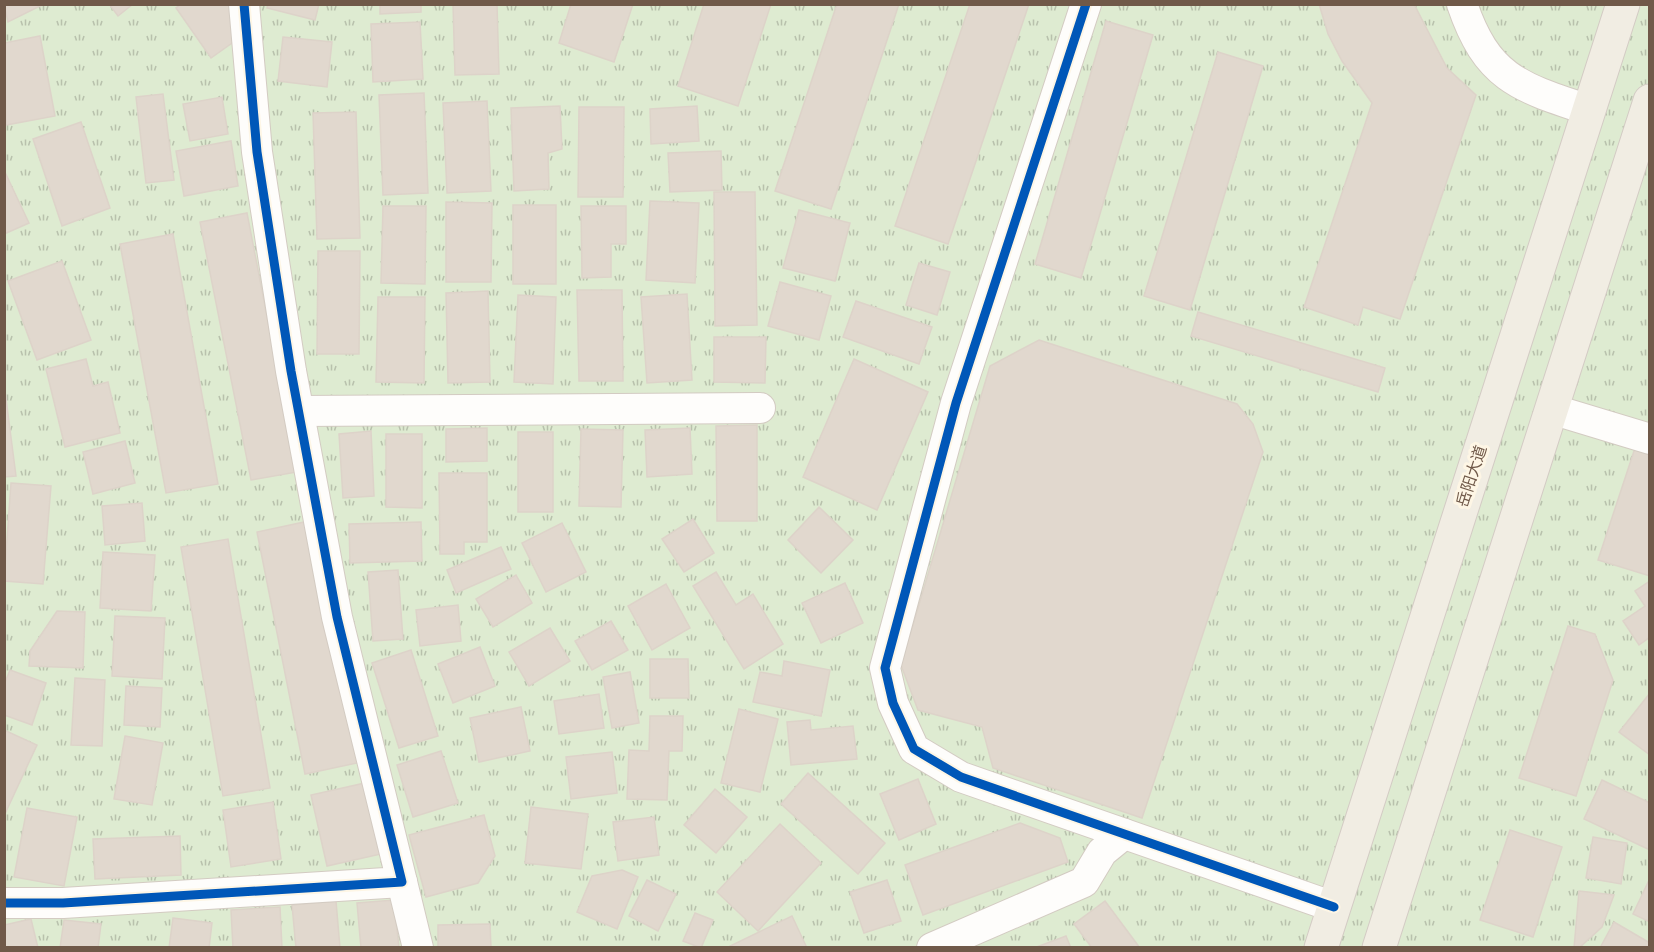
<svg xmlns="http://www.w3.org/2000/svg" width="1654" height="952" viewBox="0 0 1654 952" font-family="'DM Sans','Noto Sans SC',sans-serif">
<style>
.park{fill:url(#park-tufts)}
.building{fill:#e1d8ce;stroke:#ddd3c9;stroke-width:1.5}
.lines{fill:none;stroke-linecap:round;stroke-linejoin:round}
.minor-casing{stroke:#d3cbc2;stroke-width:32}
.major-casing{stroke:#d3cbc4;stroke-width:35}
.minor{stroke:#fefdfb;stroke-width:30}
.major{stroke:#f1ede3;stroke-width:33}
.cycleway-casing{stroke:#fef6e5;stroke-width:13}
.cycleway{stroke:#0057b8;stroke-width:9}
.labels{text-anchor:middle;stroke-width:6;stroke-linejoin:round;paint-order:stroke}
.street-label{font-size:16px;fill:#705949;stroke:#fef6e5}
</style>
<defs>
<pattern id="park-tufts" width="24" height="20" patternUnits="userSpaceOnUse" patternTransform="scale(1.5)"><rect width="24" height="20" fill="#deebd1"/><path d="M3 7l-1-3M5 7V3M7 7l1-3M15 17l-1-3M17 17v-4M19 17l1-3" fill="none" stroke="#b8c1ac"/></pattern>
</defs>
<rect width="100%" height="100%" fill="#f5f0e6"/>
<rect class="park" x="5" y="5" width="1644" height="942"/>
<g class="building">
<polygon points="4,4 44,4 8,22"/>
<polygon points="109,4 133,4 118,16"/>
<polygon points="181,4 232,4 235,41 211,58 176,8"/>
<polygon points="268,4 319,4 315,20 267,8"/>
<polygon points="380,4 421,4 421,12 380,14"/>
<polygon points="453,4 497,4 499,74 455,75"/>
<polygon points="571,4 633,4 614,62 559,43"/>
<polygon points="704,4 771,4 738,106 678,86"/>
<polygon points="837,4 899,4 831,209 775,191"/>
<polygon points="970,4 1029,4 948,244 895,226"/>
<polygon points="1319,4 1414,4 1447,68 1476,95 1400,319 1363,307 1358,325 1304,307 1372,103 1342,61 1328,34"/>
<polygon points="1106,21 1153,35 1081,278 1035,264"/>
<polygon points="420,22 423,79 373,82 371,24"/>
<polygon points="40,36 55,116 6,125 4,43"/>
<polygon points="283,37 332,42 327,87 278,81"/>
<polygon points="1218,52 1263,66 1190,310 1144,296"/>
<polygon points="424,93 428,193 383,195 379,95"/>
<polygon points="163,94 174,180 146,183 136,97"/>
<polygon points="222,97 228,134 190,141 183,104"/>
<polygon points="487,101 491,191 447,193 443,103"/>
<polygon points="560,106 562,149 548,153 549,189 514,191 511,108"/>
<polygon points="697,106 699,141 651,144 650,109"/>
<polygon points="579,107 624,107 623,197 578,197"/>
<polygon points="356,112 360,238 317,239 313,113"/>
<polygon points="81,122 110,208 62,226 33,139"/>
<polygon points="231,141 238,186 184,196 176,151"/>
<polygon points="721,151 722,190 670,192 668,153"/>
<polygon points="4,170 29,223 4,234"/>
<polygon points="714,192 755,192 757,325 715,326"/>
<polygon points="650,201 699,203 695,283 646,280"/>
<polygon points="446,202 492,203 491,282 446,282"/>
<rect x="513" y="205" width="43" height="79"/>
<polygon points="383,206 426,206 425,284 381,283"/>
<polygon points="581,206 626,206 626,244 611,244 611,277 582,278"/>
<polygon points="799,210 850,223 835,281 783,268"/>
<polygon points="247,213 297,472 251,480 200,222"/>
<polygon points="173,234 218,484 166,493 120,244"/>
<polygon points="318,251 360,251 359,354 317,354"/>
<polygon points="62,261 91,340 37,360 8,281"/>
<polygon points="919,263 950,272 937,315 906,305"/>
<polygon points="780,282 831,296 819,340 768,326"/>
<polygon points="577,290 622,290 623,381 579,381"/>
<polygon points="488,291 490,382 448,383 446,293"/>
<polygon points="687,294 692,380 647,383 641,297"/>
<polygon points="518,295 556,297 553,384 514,382"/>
<polygon points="378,297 425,297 424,383 376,382"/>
<polygon points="856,301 932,327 919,364 843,337"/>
<polygon points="1198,312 1385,368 1378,392 1191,336"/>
<polygon points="714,337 766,337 765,383 714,382"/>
<polygon points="1039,340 1237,404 1253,424 1263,452 1142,818 993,768 982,727 918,710 901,665 990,366"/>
<polygon points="86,359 93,386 108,382 120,433 65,447 46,369"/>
<polygon points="854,359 928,392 877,510 803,477"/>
<polygon points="4,383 16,476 4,477"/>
<polygon points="757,425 757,521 717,521 716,426"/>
<polygon points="487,428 487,461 446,462 446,429"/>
<polygon points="690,428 692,474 647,477 645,430"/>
<polygon points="581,429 623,430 621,507 579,506"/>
<polygon points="371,431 374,496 343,498 339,434"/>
<rect x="518" y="432" width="35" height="80"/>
<polygon points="386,434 422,434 422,508 386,507"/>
<polygon points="125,441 135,483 93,494 83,452"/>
<polygon points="1635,448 1650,453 1650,576 1598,560"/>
<polygon points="439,473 487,473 487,542 464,542 464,554 440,554"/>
<polygon points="11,483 51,486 43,584 4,581"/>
<polygon points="142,503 145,541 105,545 102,506"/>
<polygon points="819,507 853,540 821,573 788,540"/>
<polygon points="693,519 714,553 684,572 662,539"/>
<polygon points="309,521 357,763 305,774 257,532"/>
<polygon points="421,522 422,561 350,563 349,524"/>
<polygon points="562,523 586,572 546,592 522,543"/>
<polygon points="228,539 270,788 223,796 181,547"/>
<polygon points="501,547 511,569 456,593 447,570"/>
<polygon points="103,552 155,555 151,611 100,608"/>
<polygon points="398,570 403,639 373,641 368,572"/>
<polygon points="716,572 736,605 753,594 783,644 744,669 693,586"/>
<polygon points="516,575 532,603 493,627 476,599"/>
<polygon points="1650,581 1650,637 1639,645 1623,621 1645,606 1635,591"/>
<polygon points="845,583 863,623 821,643 802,603"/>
<polygon points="666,584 690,628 652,650 628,606"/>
<polygon points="458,605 461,641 420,646 416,610"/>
<polygon points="57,611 85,612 83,668 29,666 30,651"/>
<polygon points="115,616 165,618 162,679 112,676"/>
<polygon points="611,621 628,650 592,670 575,641"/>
<polygon points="1568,626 1595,634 1613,680 1576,796 1519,778"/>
<polygon points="550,628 570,661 529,686 509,652"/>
<polygon points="480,647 495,686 453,703 438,664"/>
<polygon points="411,650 438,736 399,748 372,663"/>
<polygon points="650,659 688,659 689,698 650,698"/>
<polygon points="784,661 830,670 821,716 753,702 760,672 782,676"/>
<polygon points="10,670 46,683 32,725 4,715 4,685"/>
<polygon points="630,672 639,723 612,728 603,677"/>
<polygon points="75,678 105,680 102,746 71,745"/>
<polygon points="126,686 162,688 160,727 124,725"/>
<polygon points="1650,693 1650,755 1619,732"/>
<polygon points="599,694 604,728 559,734 554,701"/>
<polygon points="521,707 530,751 479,762 470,718"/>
<polygon points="739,709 778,719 760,792 721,783"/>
<polygon points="650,716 683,716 682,751 669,751 667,800 627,799 629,750 649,751"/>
<polygon points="810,720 811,730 853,726 857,759 791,765 787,722"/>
<polygon points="4,730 37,745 4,816"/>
<polygon points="125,736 163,743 152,805 114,799"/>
<polygon points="441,751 458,803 413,817 397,765"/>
<polygon points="612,752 617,793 571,799 566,757"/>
<polygon points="808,773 885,843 858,874 781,804"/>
<polygon points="918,779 936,824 899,840 880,794"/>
<polygon points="1602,780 1650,803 1650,850 1584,819"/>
<polygon points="365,783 381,854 327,866 311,795"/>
<polygon points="715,789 747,817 716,853 684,825"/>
<polygon points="273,802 281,859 231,867 223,810"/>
<polygon points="531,807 588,814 581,869 525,863"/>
<polygon points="27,808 77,817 64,886 14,877"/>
<polygon points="484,815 495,856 478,883 426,897 409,835"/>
<polygon points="654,817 659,855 618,861 613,822"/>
<polygon points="1020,823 1060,838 1068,862 923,915 905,865"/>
<polygon points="780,824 821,863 758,931 717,892"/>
<polygon points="1510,830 1562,847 1533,937 1480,920"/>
<polygon points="180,836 181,875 95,879 93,839"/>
<polygon points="1593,837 1627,843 1621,884 1586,878"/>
<polygon points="622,870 638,877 617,929 577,912 592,876"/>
<polygon points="1650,878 1650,922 1633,914"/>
<polygon points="647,880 676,894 658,931 629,916"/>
<polygon points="887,880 901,921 864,933 850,892"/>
<polygon points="1579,891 1614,895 1602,927 1579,948 1574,948"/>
<polygon points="394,900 399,948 361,948 357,903"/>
<polygon points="336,901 340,948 296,948 292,905"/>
<polygon points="1105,901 1140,948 1092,948 1074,924"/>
<polygon points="280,907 282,948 233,948 231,910"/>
<polygon points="695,913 713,920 701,948 683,941"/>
<polygon points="792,916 807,948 731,948 730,946"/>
<polygon points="173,918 212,923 209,948 169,948"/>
<polygon points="31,919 38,948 4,948 4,925"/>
<polygon points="64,920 101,924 98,948 60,948"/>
<polygon points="1614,922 1650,943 1650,948 1600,948"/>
<polygon points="490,924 491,948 438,948 438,925"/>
<polygon points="1066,936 1071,948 1034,948"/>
</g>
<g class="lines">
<g class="minor-casing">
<g id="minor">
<polyline points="1086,4 956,403 885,668 893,703 914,749 961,777 1334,907"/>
<path d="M1462 4C1487 78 1519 87 1589 110"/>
<polyline points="1551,409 1650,439"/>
<polyline points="299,411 760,408"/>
<polyline points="402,882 418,948"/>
<polyline points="4,903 63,903 402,882 337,617 291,371 257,152 244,4"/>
<polyline points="932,948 1084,882 1102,852 1124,834"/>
</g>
</g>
<g class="major-casing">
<g id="major">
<polyline points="1321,948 1623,4"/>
<polyline points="1379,948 1650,101"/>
</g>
</g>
<use href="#minor" class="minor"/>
<use href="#major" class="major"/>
<g class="cycleway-casing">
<g id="cycleway">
<polyline points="1086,4 956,403 885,668 893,703 914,749 961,777 1334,907"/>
<polyline points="4,903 63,903 402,882 337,617 291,371 257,152 244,4"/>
</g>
</g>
<use href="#cycleway" class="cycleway"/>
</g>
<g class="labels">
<g class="street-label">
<text transform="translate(1471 476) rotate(-72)" y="6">岳阳大道</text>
</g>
</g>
<rect width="1654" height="952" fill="none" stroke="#705949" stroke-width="12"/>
</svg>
